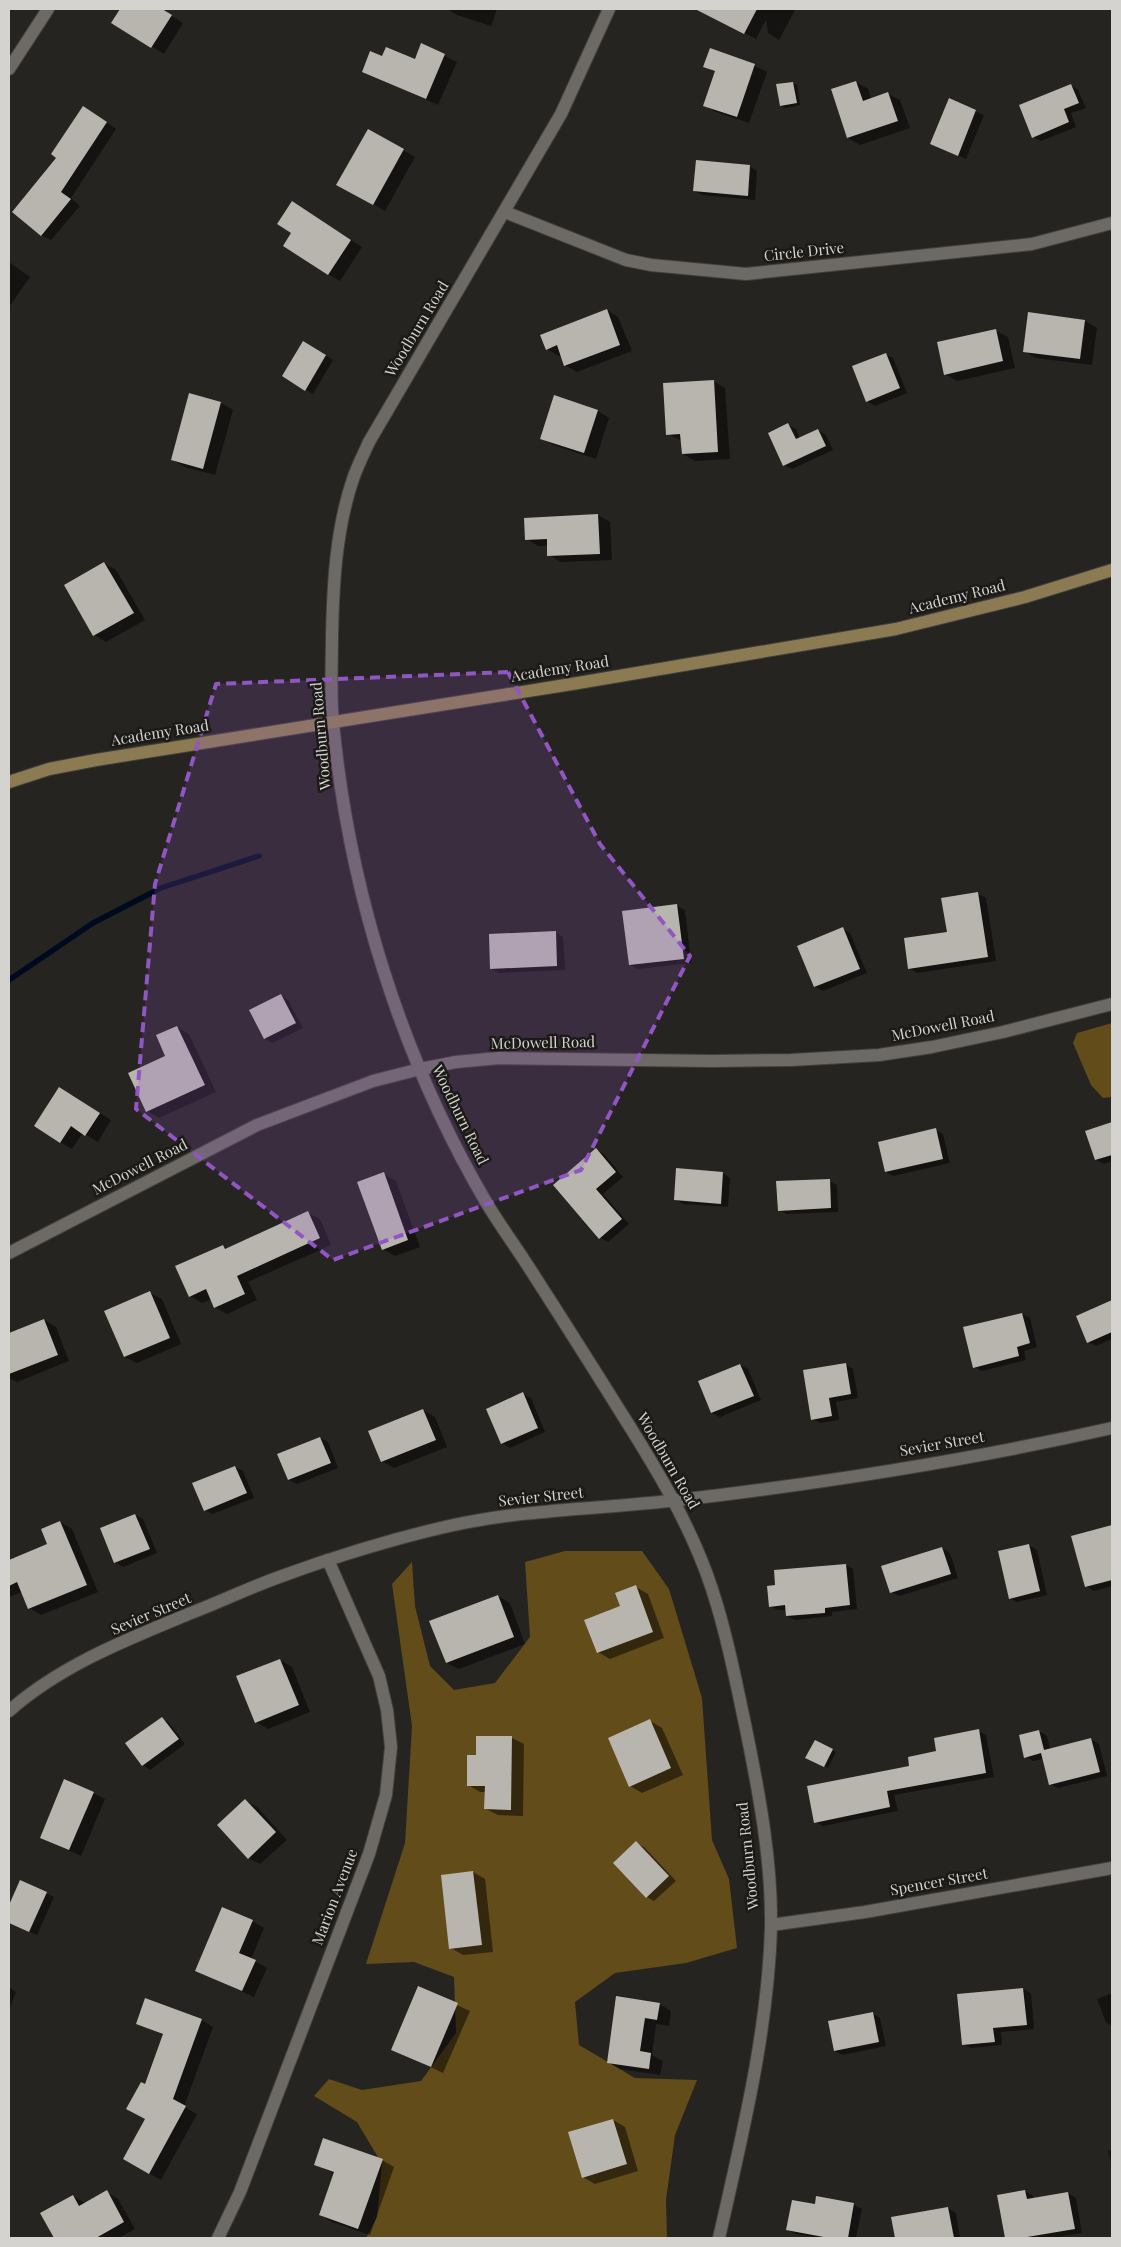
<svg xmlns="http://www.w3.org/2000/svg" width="1121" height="2247" viewBox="0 0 1121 2247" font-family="'Playfair Display',serif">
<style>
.forest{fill:#614c1a}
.shadow{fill:#0007}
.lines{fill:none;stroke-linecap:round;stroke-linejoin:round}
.stream{stroke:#000a1e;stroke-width:5.5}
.building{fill:#b8b5af}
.street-casing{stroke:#42403d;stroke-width:14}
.secondary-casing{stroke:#42403d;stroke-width:14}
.street{stroke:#6d6a65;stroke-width:12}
.secondary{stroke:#8c7b52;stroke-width:12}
.marked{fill:#9156c3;fill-opacity:0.2;stroke:#9156c3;stroke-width:4;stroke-dasharray:10 6;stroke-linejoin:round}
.labels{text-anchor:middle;stroke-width:5;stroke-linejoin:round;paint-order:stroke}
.street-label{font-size:15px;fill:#d4d3d0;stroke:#1c1a16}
</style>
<rect width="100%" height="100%" fill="#262420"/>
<g class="forest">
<polygon points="1112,1023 1112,1097 1103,1098 1091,1085 1073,1043 1077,1033"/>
<polygon points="565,1551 642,1551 669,1589 702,1698 712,1840 729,1879 737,1948 686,1963 615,1973 575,2002 579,2045 635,2078 697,2080 675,2135 666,2200 667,2238 366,2238 377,2217 382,2164 357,2122 314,2096 329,2079 362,2090 421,2081 456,2033 454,1977 414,1962 366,1964 405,1843 412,1726 392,1584 412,1562 415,1606 430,1666 454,1690 495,1683 530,1637 525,1562"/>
</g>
<g class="shadow">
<polygon points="122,9 161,9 183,23 164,54 113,22"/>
<polygon points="447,9 497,9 491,26 457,15"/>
<polygon points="718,9 793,9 795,10 779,40 768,33 766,20 756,39 714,17"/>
<polygon points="422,45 457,62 438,105 363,71 383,57 416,61"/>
<polygon points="711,50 755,66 767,72 749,123 716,112 704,105 716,72 705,66"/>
<polygon points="856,82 868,89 871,99 888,94 900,100 910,128 860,145 848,138 832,90"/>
<polygon points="793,83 797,85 800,105 785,108 781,106"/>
<polygon points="1071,85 1078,90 1086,108 1071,113 1076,127 1041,141 1033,137"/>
<polygon points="950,100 984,115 966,159 931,144"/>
<polygon points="93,113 116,129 71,198 80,206 51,240 41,235"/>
<polygon points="368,130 415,157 385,211 338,184"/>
<polygon points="749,166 757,171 755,200 702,195 694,191"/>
<polygon points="293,202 362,247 340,281 328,274"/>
<polygon points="9,262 30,277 9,307"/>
<polygon points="607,310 618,317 632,351 577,372 565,365 561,355 559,356 547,349"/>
<polygon points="1085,321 1097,328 1092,365 1036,358 1024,351"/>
<polygon points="996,331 1008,337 1015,368 957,381 945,374"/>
<polygon points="304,342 333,360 313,394 283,376"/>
<polygon points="885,354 893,358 907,393 875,406 867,401"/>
<polygon points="713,381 725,388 730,459 695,461 683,454 682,441 668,434"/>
<polygon points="190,395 221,403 233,410 215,475 185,467 173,460"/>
<polygon points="598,411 609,418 596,459 553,445 541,438"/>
<polygon points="788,425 796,429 800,439 818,430 826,435 833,450 792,469 784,465"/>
<polygon points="598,515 610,522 612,560 561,562 549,555 548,546 538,546 526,539"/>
<polygon points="104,563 116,570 145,620 106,642 94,635"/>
<polygon points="978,894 986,898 996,961 917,973 909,968 948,933"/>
<polygon points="677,906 685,910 691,963 638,969 630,965"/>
<polygon points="843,929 850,933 867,973 823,991 815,987"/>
<polygon points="556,932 563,937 565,970 499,973 491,969"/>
<polygon points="281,995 288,1000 303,1028 272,1043 264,1038"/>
<polygon points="177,1027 189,1034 216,1092 159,1118 147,1111"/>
<polygon points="72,1095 111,1120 98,1142 83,1133 72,1149 60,1142"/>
<polygon points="1112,1123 1112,1161 1104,1164 1096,1160 1086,1132"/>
<polygon points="935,1130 943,1134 950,1163 893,1176 886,1172"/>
<polygon points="596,1150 604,1154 623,1177 603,1194 629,1224 608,1242 600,1238 555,1185"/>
<polygon points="723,1173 730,1178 728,1207 683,1204 675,1199"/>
<polygon points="384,1174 396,1181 420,1247 395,1256 383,1249"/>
<polygon points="829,1181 837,1185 838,1212 787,1214 779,1210"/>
<polygon points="308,1213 320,1219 331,1245 248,1282 257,1300 227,1314 215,1307 212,1299 202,1303 190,1296 223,1246 228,1249"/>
<polygon points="150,1293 162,1299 181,1344 137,1363 125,1357"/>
<polygon points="1112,1302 1112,1339 1096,1346 1088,1342 1077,1316"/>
<polygon points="1022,1314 1030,1318 1037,1347 1024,1351 1026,1360 982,1371 974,1367"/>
<polygon points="44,1320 56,1327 69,1361 17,1382 9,1378 9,1334"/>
<polygon points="845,1364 853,1369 858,1398 836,1402 839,1420 820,1423 812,1419"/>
<polygon points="740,1365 748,1369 761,1400 720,1417 712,1413"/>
<polygon points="523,1394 531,1398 545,1432 510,1448 502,1443"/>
<polygon points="423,1410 435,1417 447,1447 394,1468 382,1461"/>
<polygon points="320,1438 328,1442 338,1468 297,1484 289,1480 279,1455"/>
<polygon points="235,1467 243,1471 254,1498 212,1514 205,1510"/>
<polygon points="135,1515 143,1519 157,1553 123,1567 115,1562"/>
<polygon points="60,1522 72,1529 98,1592 41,1615 29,1608 22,1592 9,1597 9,1561 48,1545"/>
<polygon points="1112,1526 1112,1586 1094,1591 1086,1586 1072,1536"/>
<polygon points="1029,1545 1037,1550 1047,1595 1017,1602 1010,1598"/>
<polygon points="942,1548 950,1553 958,1578 899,1596 891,1592"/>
<polygon points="846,1565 853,1569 857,1609 832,1612 832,1616 795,1620 787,1616 787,1610 778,1610 770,1606"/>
<polygon points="636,1587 648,1594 664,1638 610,1659 598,1652 622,1607"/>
<polygon points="498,1596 510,1603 525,1644 459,1669 447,1663"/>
<polygon points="280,1660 292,1667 310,1712 268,1729 256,1722"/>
<polygon points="162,1718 169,1723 185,1744 150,1770 143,1765"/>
<polygon points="650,1721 662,1728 683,1775 642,1793 630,1786"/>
<polygon points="978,1731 986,1735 994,1777 894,1795 898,1811 823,1826 816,1822"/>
<polygon points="1039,1731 1047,1736 1050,1749 1091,1739 1099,1744 1107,1776 1058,1788 1050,1784 1044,1759 1033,1761 1026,1757"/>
<polygon points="477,1737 512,1738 524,1744 523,1816 498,1815 486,1809 486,1792 480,1792 468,1785 477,1757"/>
<polygon points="815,1741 836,1752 828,1768 807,1757"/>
<polygon points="93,1793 105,1799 81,1856 41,1838"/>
<polygon points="245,1800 257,1807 287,1840 260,1864 248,1858"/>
<polygon points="636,1843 644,1847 676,1881 654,1901 647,1897"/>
<polygon points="473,1872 485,1879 493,1952 463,1955 451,1948"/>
<polygon points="20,1882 54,1897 37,1935 9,1923 9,1909"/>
<polygon points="252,1921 264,1928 251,1959 267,1968 254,1997 196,1970"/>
<polygon points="9,1987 16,1992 9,2010"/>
<polygon points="419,1988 470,2011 443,2073 393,2049"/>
<polygon points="1023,1989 1031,1993 1034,2029 1001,2032 1002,2045 971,2048 963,2044"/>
<polygon points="1112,1993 1112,2026 1106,2022 1097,1999"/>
<polygon points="617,1998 659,2004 671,2011 669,2026 656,2024 652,2055 663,2061 660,2075 620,2069 608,2062"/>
<polygon points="872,2013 880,2018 886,2046 842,2055 835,2051"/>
<polygon points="201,2020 213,2027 184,2107 197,2114 161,2180 124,2159 146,2119 145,2086 163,2035 137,2023"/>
<polygon points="613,2120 625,2127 638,2171 595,2184 583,2177"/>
<polygon points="1112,2150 1112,2166 1108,2151"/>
<polygon points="382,2160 394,2167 370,2235 332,2222 321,2215 335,2174 315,2164"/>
<polygon points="1025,2191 1033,2196 1033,2199 1068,2193 1076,2198 1082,2233 1051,2238 1006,2238 999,2196"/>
<polygon points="107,2192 118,2199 135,2229 119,2238 56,2238 42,2213 73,2196 85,2203"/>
<polygon points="817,2197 854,2205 862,2209 856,2238 819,2238 795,2234 787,2229 816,2206"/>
<polygon points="948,2208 956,2213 960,2238 897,2238 893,2218"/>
</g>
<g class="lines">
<polyline class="stream" points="9,980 93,923 161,888 259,856"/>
</g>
<g class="building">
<polygon points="120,9 162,9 172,15 151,48 111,23"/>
<polygon points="695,9 757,9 744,34"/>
<polygon points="421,43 445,54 426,99 362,72 370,51 382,56 386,47 415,59"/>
<polygon points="710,48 755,64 737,117 703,106 715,71 703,67"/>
<polygon points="856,81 863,101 888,92 898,121 847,138 831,89"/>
<polygon points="793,82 797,103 780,106 776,84"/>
<polygon points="1071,84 1079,103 1064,109 1069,122 1032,138 1019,105"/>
<polygon points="949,98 976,110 958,156 930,144"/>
<polygon points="83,106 107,122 61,192 71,199 41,236 12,212 56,158 51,154"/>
<polygon points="368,129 404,149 373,205 336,185"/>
<polygon points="696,160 750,165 748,196 693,191"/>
<polygon points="292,201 351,240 328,275 283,246 291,233 277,224"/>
<polygon points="607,309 620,345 564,366 557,345 546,350 540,335"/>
<polygon points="1028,312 1085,320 1080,359 1023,352"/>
<polygon points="996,329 1003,361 944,375 937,342"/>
<polygon points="303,341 326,355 305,391 282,376"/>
<polygon points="886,353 900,388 866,402 852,366"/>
<polygon points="714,380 718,452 682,454 680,434 666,435 663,383"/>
<polygon points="189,393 221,402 203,469 171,460"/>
<polygon points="554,395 598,410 584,453 540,439"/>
<polygon points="788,423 796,439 818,429 826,446 783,466 768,433"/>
<polygon points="598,514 600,554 547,556 547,539 525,540 524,518"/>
<polygon points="104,562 134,613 93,636 64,585"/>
<polygon points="978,892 988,957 908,969 904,938 947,932 941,898"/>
<polygon points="677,904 684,959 629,965 622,911"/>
<polygon points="843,927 860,969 814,987 797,946"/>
<polygon points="556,931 557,966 490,969 489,934"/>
<polygon points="281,994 296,1023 264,1039 249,1010"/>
<polygon points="177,1026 205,1085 146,1112 128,1073 165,1056 156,1035"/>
<polygon points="59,1087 100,1113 85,1136 71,1126 60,1143 34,1126"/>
<polygon points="1112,1122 1112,1155 1095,1160 1085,1131"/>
<polygon points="936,1128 943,1159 885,1172 878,1142"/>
<polygon points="596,1148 616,1172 596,1189 622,1219 599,1239 553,1185"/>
<polygon points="676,1168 723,1172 721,1204 674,1200"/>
<polygon points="384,1172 408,1240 382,1250 357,1182"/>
<polygon points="830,1179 831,1208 778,1211 776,1181"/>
<polygon points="308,1211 320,1238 237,1276 245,1294 214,1308 206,1289 189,1297 175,1266 223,1245 225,1249"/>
<polygon points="150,1291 170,1338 124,1357 104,1311"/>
<polygon points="1112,1300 1112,1332 1087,1343 1076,1316"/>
<polygon points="1022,1313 1030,1343 1017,1347 1019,1356 973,1368 963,1327"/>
<polygon points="44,1319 58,1355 9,1374 9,1333"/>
<polygon points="846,1363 851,1394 829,1398 832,1416 811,1420 803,1370"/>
<polygon points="740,1364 754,1396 711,1413 698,1381"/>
<polygon points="523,1392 538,1428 501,1444 486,1409"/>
<polygon points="423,1409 436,1440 381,1462 368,1431"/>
<polygon points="320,1437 331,1463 288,1480 277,1454"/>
<polygon points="235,1466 247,1493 204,1511 192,1483"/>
<polygon points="135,1514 150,1549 114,1563 100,1528"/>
<polygon points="60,1521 87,1585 28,1609 17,1582 9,1586 9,1560 47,1544 41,1529"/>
<polygon points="1112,1525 1112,1580 1085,1587 1071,1536"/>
<polygon points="1029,1544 1040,1591 1009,1599 998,1551"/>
<polygon points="942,1547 951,1574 890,1593 881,1566"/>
<polygon points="846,1564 850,1605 825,1608 825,1613 786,1616 785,1605 769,1607 767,1586 775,1585 774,1570"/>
<polygon points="636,1585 653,1632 597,1653 584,1620 620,1606 615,1593"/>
<polygon points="498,1595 514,1637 446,1663 429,1621"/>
<polygon points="280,1659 299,1705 255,1723 236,1676"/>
<polygon points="162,1717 179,1739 142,1766 125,1743"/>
<polygon points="650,1719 671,1768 629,1787 608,1738"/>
<polygon points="979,1729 986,1773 887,1791 890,1807 814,1823 807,1786 909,1766 908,1757 936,1751 934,1738"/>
<polygon points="1039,1730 1044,1750 1091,1738 1100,1772 1049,1785 1041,1753 1024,1758 1019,1735"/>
<polygon points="476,1736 512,1736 511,1810 484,1809 485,1786 467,1786 467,1755 476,1755"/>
<polygon points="815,1740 833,1749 824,1767 805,1758"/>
<polygon points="64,1779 94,1792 69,1850 40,1838"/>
<polygon points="245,1799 276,1832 248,1859 217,1825"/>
<polygon points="636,1841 669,1876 646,1898 613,1863"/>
<polygon points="473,1871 482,1945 449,1949 441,1875"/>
<polygon points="20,1880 47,1892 29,1932 9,1923 9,1905"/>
<polygon points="222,1907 253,1920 239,1953 256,1960 242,1991 195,1971"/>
<polygon points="418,1986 458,2003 431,2067 391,2050"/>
<polygon points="1023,1988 1027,2025 993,2028 995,2042 962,2045 957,1994"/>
<polygon points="616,1996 660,2003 657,2020 645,2018 640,2051 651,2053 649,2069 607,2063"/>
<polygon points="145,1998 202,2019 173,2099 186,2106 149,2174 123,2159 145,2119 126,2109 141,2082 145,2084 163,2034 136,2024"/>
<polygon points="873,2012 879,2042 834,2051 828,2021"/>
<polygon points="613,2119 627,2164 582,2178 568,2132"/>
<polygon points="323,2138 383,2159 358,2229 319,2215 334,2172 314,2165"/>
<polygon points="107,2190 124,2222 96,2238 54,2238 40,2213 73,2195 79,2206"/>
<polygon points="1025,2190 1027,2199 1068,2192 1075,2229 1021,2238 1005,2238 997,2195"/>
<polygon points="816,2196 854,2203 848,2238 829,2238 786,2230 792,2200 815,2204"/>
<polygon points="948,2207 954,2238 895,2238 891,2217"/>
</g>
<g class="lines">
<g class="street-casing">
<g id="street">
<path d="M609 9 561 114 369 442C364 453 358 465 354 476 336 527 333 584 332 637 332 666 330 695 333 723 349 890 401 1057 486 1202 499 1224 514 1244 528 1266 559 1314 590 1363 620 1411 656 1468 691 1525 712 1589 727 1635 736 1682 746 1729 759 1793 772 1861 771 1927 768 2032 742 2136 719 2238"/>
<polyline points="9,69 48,9"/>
<polyline points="505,212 626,260 651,265 746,274 1032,244 1112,223"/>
<polyline points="9,1253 257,1125 373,1081 420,1069 456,1062 499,1058 712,1061 791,1060 879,1055 932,1047 1003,1032 1112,1004"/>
<path d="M9 1711C61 1665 128 1639 191 1613 222 1601 251 1587 282 1576 337 1556 392 1539 449 1526 524 1509 602 1509 679 1500 824 1483 970 1460 1112 1428"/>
<polyline points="771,1925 865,1912 1112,1868"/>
<polyline points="218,2238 240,2192 369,1854 386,1795 391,1747 387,1710 379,1676 328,1560"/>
</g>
</g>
<g class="secondary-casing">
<polyline id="secondary" points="9,782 49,769 96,760 572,684 896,629 1025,597 1112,570"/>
</g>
<use href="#street" class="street"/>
<use href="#secondary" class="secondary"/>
</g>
<path class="marked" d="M508 672 600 844 690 956 581 1170 333 1260 136 1109 155 884 216 684Z"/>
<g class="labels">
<g class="street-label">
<text transform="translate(804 252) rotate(-6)" y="5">Circle Drive</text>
<text transform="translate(417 329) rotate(-59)" y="5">Woodburn Road</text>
<text transform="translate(957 597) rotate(-14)" y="5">Academy Road</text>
<text transform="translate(560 669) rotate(-9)" y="5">Academy Road</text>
<text transform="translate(160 733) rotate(-9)" y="5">Academy Road</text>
<text transform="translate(321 736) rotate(-95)" y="5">Woodburn Road</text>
<text transform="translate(943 1026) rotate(-11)" y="5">McDowell Road</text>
<text transform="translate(543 1043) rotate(-1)" y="5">McDowell Road</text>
<text transform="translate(460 1115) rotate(64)" y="5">Woodburn Road</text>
<text transform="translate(140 1167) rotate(-27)" y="5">McDowell Road</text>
<text transform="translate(942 1444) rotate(-10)" y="5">Sevier Street</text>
<text transform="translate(668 1461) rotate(60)" y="5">Woodburn Road</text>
<text transform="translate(541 1497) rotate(-6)" y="5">Sevier Street</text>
<text transform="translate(151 1614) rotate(-23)" y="5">Sevier Street</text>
<text transform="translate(748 1856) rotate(-96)" y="5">Woodburn Road</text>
<text transform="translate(939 1882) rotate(-10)" y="5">Spencer Street</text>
<text transform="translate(335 1897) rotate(-69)" y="5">Marion Avenue</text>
</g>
</g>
<rect width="1121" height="2247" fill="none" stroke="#d4d3d0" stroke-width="20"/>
</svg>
